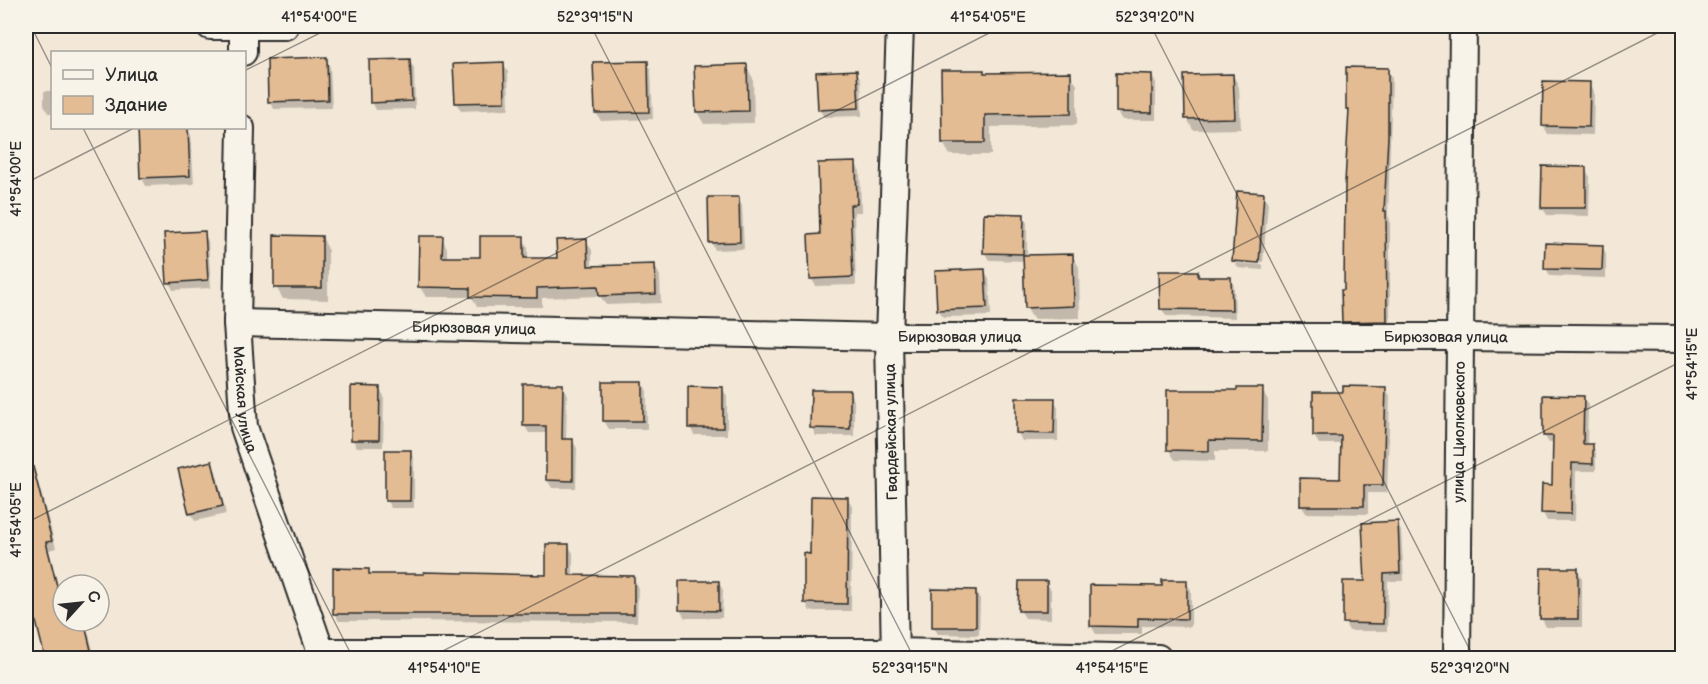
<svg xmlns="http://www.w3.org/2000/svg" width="1708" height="684" viewBox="0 0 1708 684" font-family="'Balsamiq Sans',sans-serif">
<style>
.shadow{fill:#0003}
.building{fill:#e4bc94;stroke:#2b2b2b;stroke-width:1.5}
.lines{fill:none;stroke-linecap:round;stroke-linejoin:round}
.street-casing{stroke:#2b2b2b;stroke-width:30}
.street{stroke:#f7f3e8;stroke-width:26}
.ticks{fill:none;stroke:#2b2b2b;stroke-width:1.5;stroke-opacity:0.45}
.labels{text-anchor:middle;stroke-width:6;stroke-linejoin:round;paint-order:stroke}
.street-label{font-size:15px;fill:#2b2b2b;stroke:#f7f3e8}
.neatline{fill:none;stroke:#2b2b2b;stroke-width:2}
.ticks-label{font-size:15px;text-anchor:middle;fill:#2b2b2b}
</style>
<rect width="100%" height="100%" fill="#f3e8d7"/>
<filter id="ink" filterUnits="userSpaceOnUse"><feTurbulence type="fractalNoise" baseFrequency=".0167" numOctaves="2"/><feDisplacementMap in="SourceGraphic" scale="12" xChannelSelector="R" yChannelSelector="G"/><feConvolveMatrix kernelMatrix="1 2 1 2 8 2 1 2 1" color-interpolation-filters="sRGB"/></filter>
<g filter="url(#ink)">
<g class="shadow">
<polygon points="326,59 330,67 332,108 274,109 270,101"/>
<polygon points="409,60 414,68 415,109 376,110 372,102"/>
<polygon points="647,62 651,70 653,119 601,121 596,113"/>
<polygon points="503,64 508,72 509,109 461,111 456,103"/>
<polygon points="746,66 753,78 754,123 704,124 697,112 696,67"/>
<polygon points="1387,70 1392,78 1388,215 1390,220 1390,328 1348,330 1344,322 1350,114 1347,109"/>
<polygon points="857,72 861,80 862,116 824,117 819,109"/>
<polygon points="983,72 985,75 1070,73 1077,85 1077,125 991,127 991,155 950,155 943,143"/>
<polygon points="1151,75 1156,83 1156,120 1122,120 1117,112"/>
<polygon points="1233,75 1239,87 1241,129 1193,130 1187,118"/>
<polygon points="52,82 52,113 48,113 44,105 44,91 52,91"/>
<polygon points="1679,82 1682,82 1682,133 1678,125"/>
<polygon points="1589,84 1594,91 1593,135 1548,134 1543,126"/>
<polygon points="187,128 191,135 194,184 146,186 142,178 140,129"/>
<polygon points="855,163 860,171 861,212 854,212 856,285 816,286 811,278 821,236"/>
<polygon points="1585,169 1590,177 1589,216 1547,215 1542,207"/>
<polygon points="1263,195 1268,203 1263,262 1237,260 1237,263 1263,265 1263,270 1238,268 1234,260"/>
<polygon points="738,198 742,206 744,249 715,250 711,242"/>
<polygon points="1023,215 1027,223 1027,257 1072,255 1079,267 1080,318 1033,319 1026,307 1025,261 989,260 984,252"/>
<polygon points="204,233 208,241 211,288 173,290 169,282"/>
<polygon points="322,237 328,249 328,300 283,299 276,287"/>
<polygon points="442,238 447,248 447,259 481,258 523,238 528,248 528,259 558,259 586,241 592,250 592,268 655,266 660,276 661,303 606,305 600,296 542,298 542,307 477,307 472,297 426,297 420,287"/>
<polygon points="1602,246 1606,254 1606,278 1550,276 1546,268"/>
<polygon points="1682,262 1682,315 1681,313"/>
<polygon points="985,271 989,279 991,316 943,317 938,309"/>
<polygon points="1198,272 1201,279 1230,278 1234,286 1235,318 1166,316 1161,308"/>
<polygon points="643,383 647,391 647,429 609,429 604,421"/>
<polygon points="562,386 567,394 566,440 572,440 577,448 576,488 552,488 547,480 548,433 529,433 524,425"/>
<polygon points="379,388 384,396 383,447 357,447 352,439"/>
<polygon points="722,388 727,396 727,435 694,435 690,427"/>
<polygon points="1385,388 1390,396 1387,493 1368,493 1368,514 1306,513 1301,505 1342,481 1342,444 1319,444 1314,436 1345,394"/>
<polygon points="1262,390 1268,400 1268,451 1215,451 1215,461 1175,460 1169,450 1238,392"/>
<polygon points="849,392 854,400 854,436 816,436 812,428"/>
<polygon points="1583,398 1588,405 1587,445 1592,445 1596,453 1596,471 1576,471 1575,521 1547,521 1543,513 1554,486 1555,443 1549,443 1544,435"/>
<polygon points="1054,400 1058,408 1058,441 1022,441 1018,433"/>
<polygon points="1677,406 1682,407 1682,450 1676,439"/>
<polygon points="26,438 56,548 49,550 63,605 63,621 83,621 87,627 95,658 47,658 35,613 28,615 26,610"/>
<polygon points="410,451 414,459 414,508 391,508 386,500"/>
<polygon points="211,463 216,471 226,514 195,521 191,514"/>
<polygon points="847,498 852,506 851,611 810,611 806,603"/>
<polygon points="1397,523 1401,531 1404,581 1388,581 1387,631 1349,631 1345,623"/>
<polygon points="568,545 573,553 573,577 633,578 638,586 637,622 339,621 334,613 368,570 371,575 548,576"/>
<polygon points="1577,570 1582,578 1582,627 1546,627 1542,619"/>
<polygon points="718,582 723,590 722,618 685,618 680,610"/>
<polygon points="1046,582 1051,590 1051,619 1025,618 1020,610"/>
<polygon points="1186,582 1191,590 1191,627 1142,626 1142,634 1096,634 1091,626 1163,588"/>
<polygon points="975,591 980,599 979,635 938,634 933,626"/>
</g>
<g class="building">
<polygon points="327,57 328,100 268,102 267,59"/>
<polygon points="410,59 412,101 370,103 369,60"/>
<polygon points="648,61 649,112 595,113 593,62"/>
<polygon points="504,62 505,102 455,103 453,64"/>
<polygon points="747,64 748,111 696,112 694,66"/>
<polygon points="1346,67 1388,68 1388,137 1384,211 1386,211 1387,321 1342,322 1341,290 1344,290 1345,183 1349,109 1346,109"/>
<polygon points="857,70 859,108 818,110 816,72"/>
<polygon points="941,70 984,70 984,73 1071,72 1071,114 985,115 985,143 942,143"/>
<polygon points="1116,73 1152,74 1152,113 1116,112"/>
<polygon points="1233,74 1235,118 1185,119 1184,75"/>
<polygon points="1543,81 1590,82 1589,127 1542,126"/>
<polygon points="138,128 188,128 190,176 140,178"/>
<polygon points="856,162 857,204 850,205 853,277 810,279 808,235 820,234 818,163"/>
<polygon points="1542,166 1586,167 1586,208 1541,208"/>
<polygon points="1237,191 1264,193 1259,263 1232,261"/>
<polygon points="708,197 739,197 740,242 709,243"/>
<polygon points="984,213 1024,214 1023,254 983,253"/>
<polygon points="205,231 208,280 167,283 164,233"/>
<polygon points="274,235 322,236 322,288 274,288"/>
<polygon points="419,236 443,236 442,257 480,257 480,236 524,236 524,258 557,258 556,240 587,239 588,266 655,264 656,294 599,296 598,286 537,288 537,298 470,297 470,288 418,287"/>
<polygon points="1545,243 1603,245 1602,270 1544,269"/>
<polygon points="1073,254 1074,306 1025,308 1023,255"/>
<polygon points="985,269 987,308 937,310 935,271"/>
<polygon points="1159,271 1198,271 1198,277 1231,277 1232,310 1160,309"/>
<rect x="603" y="382" width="40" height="39"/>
<polygon points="523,384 563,384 562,439 573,439 573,481 546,480 546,426 523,426"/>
<polygon points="351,386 380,387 379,440 351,440"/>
<polygon points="688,386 723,387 723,428 688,428"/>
<polygon points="1343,386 1386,387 1383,485 1364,485 1364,506 1300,506 1300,478 1340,479 1341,436 1313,436 1313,392 1343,392"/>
<polygon points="1237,388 1263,388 1262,441 1209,440 1209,451 1167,450 1167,390 1237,390"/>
<polygon points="811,390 850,390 850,429 810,428"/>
<polygon points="1543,395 1584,396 1583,444 1593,444 1593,464 1572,463 1571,514 1541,513 1542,484 1552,485 1553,436 1543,436"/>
<polygon points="1016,398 1055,398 1054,434 1016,433"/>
<polygon points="385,450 411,450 410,501 385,501"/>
<polygon points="31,459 52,541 46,542 63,610 63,621 84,621 91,650 56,658 45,658 32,605 26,606 26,460"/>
<polygon points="212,461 223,506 189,514 178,469"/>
<polygon points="811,496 848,497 847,604 804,603 804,553 810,554"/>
<polygon points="1398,521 1400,573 1384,574 1383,624 1343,623 1343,581 1365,581 1362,523"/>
<polygon points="546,544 569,544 569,575 634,576 634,614 333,614 333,568 369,569 369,574 424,574 424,572 546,575"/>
<polygon points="1541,568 1578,568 1578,619 1540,619"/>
<polygon points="1162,580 1187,580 1187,619 1138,618 1138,627 1090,626 1090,585 1162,586"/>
<polygon points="679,581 719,581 719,611 679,610"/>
<polygon points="1019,581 1047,581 1047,611 1018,611"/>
<polygon points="932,589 976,590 976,627 932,627"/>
</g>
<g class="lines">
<g class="street-casing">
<g id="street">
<polyline points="210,26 285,26"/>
<polyline points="243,52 243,26"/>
<path id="s1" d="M241 128 237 323 244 427 323 658"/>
<path id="s2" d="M237 323 889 337H1459L1682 339"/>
<polyline points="321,652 895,652 1158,658"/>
<polyline points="895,658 889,337 900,26"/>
<path id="s3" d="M1457 658 1463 26"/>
</g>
</g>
<use href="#street" class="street"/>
</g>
</g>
<path class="ticks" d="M31 26 52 68M591 26 914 658M1151 26 1474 658M244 71 334 26M83 128 353 658M26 183 134 128M26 523 1003 26M429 658 1671 26M1098 658 1682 361"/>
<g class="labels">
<g class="street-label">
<text dy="5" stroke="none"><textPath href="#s2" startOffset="237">Бирюзовая улица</textPath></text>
<text dy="5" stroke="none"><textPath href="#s2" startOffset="723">Бирюзовая улица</textPath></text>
<text dy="5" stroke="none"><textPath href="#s2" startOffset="1209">Бирюзовая улица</textPath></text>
<text dy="5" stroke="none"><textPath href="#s1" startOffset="272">Майская улица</textPath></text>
<text transform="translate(891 432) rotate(-91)" y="5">Гвардейская улица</text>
<text dy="5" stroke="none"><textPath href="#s3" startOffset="226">улица Циолковского</textPath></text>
</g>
</g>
<rect width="1708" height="684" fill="none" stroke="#f7f3e8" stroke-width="66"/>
<rect x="51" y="51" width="195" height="78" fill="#f7f3e8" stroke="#a5a39c" stroke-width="1.5"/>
<rect x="63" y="70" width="30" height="9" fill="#f7f3e8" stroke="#a5a39c" stroke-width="1.5"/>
<text x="105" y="81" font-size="18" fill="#2b2b2b">Улица</text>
<rect x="63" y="96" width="30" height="18" fill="#e4bc94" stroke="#a5a39c" stroke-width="1.5"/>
<text x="105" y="111" font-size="18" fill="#2b2b2b">Здание</text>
<g transform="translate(81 603) rotate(63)"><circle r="28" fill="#f7f3e8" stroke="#a5a39c" stroke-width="1.5"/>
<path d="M0-4.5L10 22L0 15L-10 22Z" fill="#2b2b2b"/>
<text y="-9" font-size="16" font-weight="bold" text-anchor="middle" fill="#2b2b2b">С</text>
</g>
<rect x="33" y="33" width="1642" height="618" class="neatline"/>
<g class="ticks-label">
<text x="319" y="22">41°54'00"E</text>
<text x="595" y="22">52°39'15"N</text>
<text x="988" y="22">41°54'05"E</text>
<text x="1155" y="22">52°39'20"N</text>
<text transform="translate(16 179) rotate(-90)" y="5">41°54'00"E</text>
<text transform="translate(1692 364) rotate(-90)" y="5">41°54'15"E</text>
<text transform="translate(16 520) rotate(-90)" y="5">41°54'05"E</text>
<text x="444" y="673">41°54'10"E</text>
<text x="910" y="673">52°39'15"N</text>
<text x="1112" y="673">41°54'15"E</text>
<text x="1470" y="673">52°39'20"N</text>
</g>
</svg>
